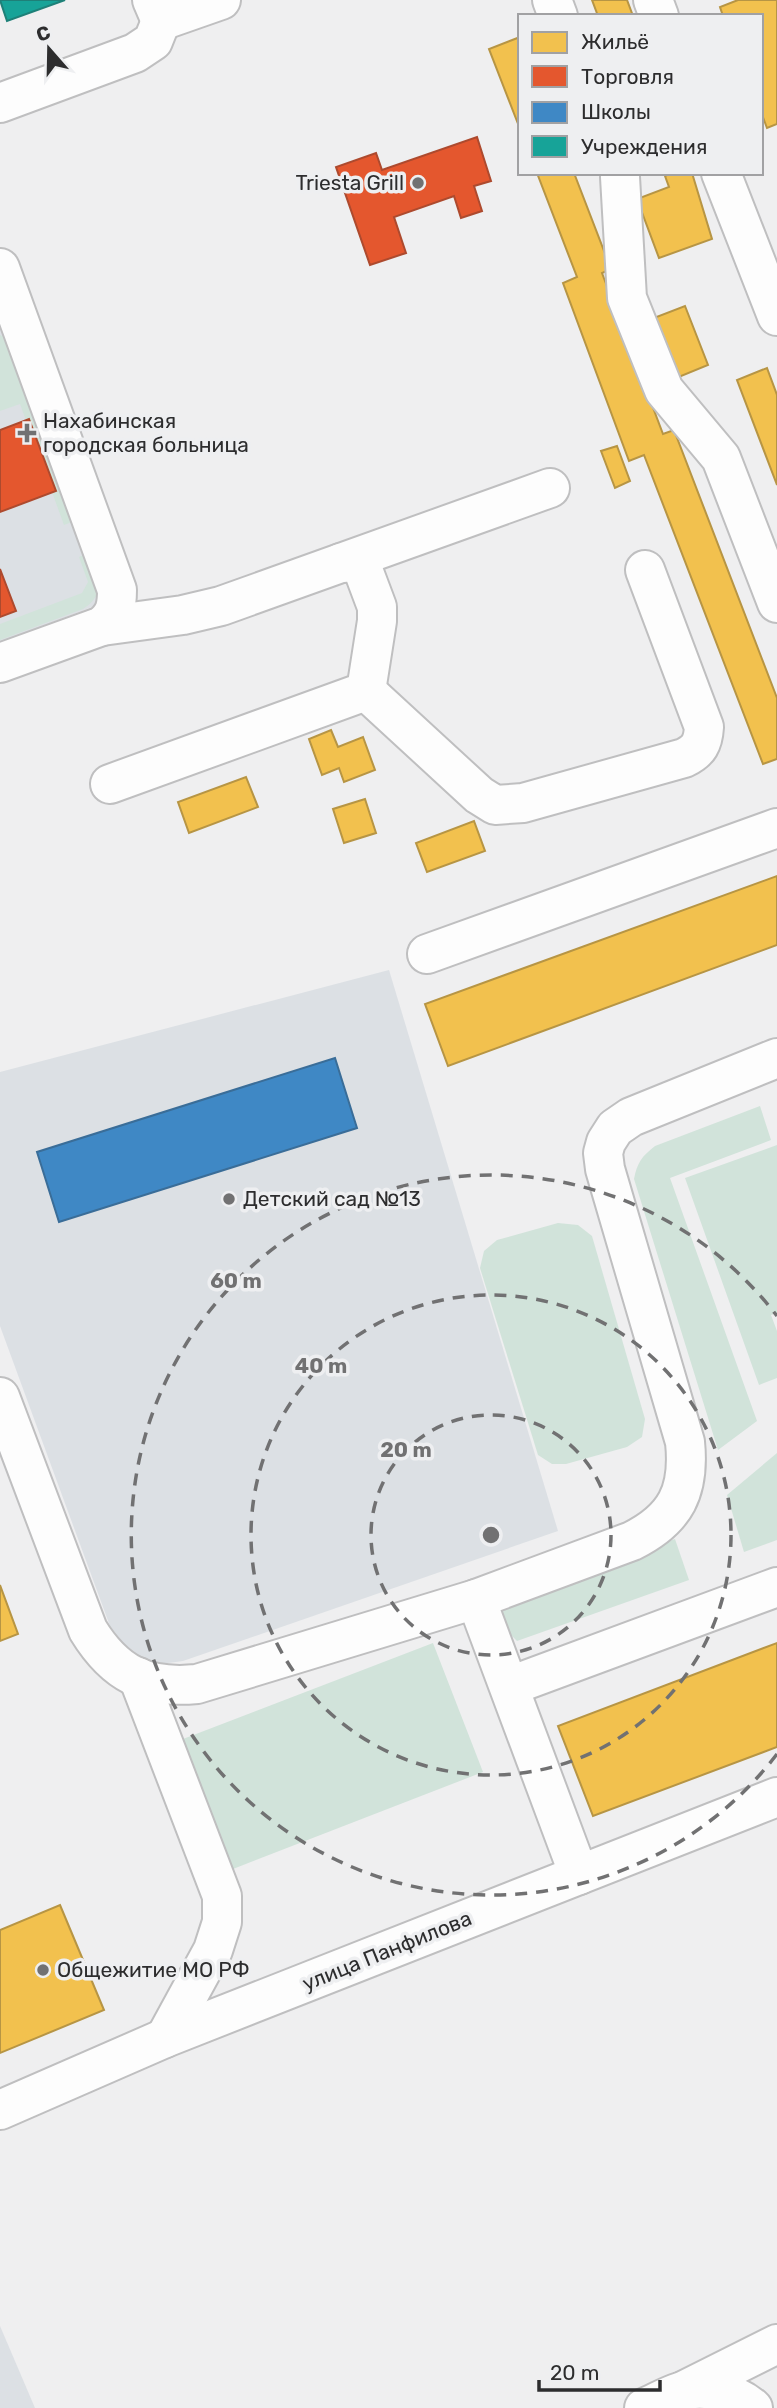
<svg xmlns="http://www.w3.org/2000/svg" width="777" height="2408" viewBox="0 0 777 2408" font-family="Rubik,sans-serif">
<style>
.built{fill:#dce0e4}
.green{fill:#d1e3da}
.homes{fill:#f2c14e;stroke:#b79544;stroke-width:2}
.shops{fill:#e4572e;stroke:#ad4a2e;stroke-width:2}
.schools{fill:#3f88c5;stroke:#3a6d98;stroke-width:2}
.public{fill:#17a398;stroke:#1e8078;stroke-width:2}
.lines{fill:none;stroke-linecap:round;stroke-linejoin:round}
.minor-casing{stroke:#bfbfc0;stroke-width:42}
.minor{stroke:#fdfdfd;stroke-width:38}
.ring{fill:none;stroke:#717172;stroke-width:3.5;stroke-dasharray:12 9}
.poi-dot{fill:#717172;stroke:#eeeff1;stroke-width:2.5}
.labels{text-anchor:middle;stroke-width:7;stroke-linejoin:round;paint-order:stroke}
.poi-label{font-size:21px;fill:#2d2d2e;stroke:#eeeff1;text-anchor:start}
.street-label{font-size:21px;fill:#2d2d2e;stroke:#eeeff1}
.centre{fill:#717172;stroke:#eeeff1;stroke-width:3.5}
.ring-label{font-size:21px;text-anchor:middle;font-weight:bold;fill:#717172;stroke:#eeeff1;stroke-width:7;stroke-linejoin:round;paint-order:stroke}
</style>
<rect width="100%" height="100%" fill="#efeff0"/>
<g class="built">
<polygon points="0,288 100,599 92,607 0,642"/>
<polygon points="389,970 558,1531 183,1661 161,1664 141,1657 125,1646 110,1626 0,1326 0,1072"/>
<polygon points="0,2326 35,2408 0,2408"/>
</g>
<g class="green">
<polygon points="0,335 5,337 80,519 64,525 20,404 0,411"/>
<path d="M92 551C98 576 108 593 83 609L0 640V624L82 593 88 582 79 557Z"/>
<path d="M760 1106 771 1140 670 1178 757 1421 718 1450 634 1179C637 1163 642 1156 655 1146Z"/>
<polygon points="777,1145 777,1313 771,1315 777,1331 777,1378 759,1385 685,1178"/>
<polygon points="558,1223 578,1225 592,1236 645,1419 642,1437 627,1447 566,1464 552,1464 538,1455 480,1268 484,1251 497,1240"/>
<polygon points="777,1453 777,1540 744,1552 727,1495"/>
<polygon points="675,1539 689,1580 517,1641 509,1633 500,1611 506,1601"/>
<polygon points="433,1643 483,1772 233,1869 183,1739"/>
</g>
<g class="homes">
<polygon points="592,0 627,0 633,16 598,16"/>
<polygon points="738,0 777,0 777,124 767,128 761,112 761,16 723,16 720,7"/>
<polygon points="520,37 520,129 489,49"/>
<polygon points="537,173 574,173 611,269 602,273 663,434 674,430 777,698 777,759 763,764 644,455 629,461 563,283 577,277"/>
<polygon points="671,173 692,173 712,239 659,258 637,199 669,187 665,176"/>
<polygon points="685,306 708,365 669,381 646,321"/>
<polygon points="767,368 777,395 777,485 737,380"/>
<polygon points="617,446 630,481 615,488 601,451"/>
<polygon points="331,730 338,747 363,737 375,770 344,782 339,768 322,775 309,739"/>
<polygon points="246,777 258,807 189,833 178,802"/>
<polygon points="365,799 376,833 344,843 333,809"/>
<polygon points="474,821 485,851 427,872 416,843"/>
<polygon points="777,876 777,945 448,1066 425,1004"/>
<polygon points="0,1585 18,1634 0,1641"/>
<polygon points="777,1643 777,1747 593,1816 558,1726"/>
<polygon points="60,1905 104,2010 0,2053 0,1930"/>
</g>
<g class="shops">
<polygon points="477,137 491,181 474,186 482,211 461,218 454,196 394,217 406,253 370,265 336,167 376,153 382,170"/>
<polygon points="29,419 56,491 0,512 0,430"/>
<polygon points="0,569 16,611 0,617"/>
</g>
<polygon class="schools" points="335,1058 357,1128 59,1222 37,1152"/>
<polygon class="public" points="0,0 65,0 7,21"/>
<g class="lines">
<g class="minor-casing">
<g id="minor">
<polyline points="152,0 161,21 221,0"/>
<polyline points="552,0 558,16"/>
<polyline points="653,0 659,16"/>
<polyline points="0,103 135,53 153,41 161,21"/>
<polyline points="721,173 777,316"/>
<polyline points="620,177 627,298 664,390 721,458 777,603"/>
<path d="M0 268 117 590C117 607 115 615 102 626L0 663"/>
<polyline points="102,626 183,615 221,606 550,488"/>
<path d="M366 691 479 795 495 805 523 803 684 758C699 751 703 743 704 727L645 570"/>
<polyline points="110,784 366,691 377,621 377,607 362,567 353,562 341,563"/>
<polyline points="427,954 777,828"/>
<path d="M0 1397 88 1630C115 1674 145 1689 197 1684L476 1599 632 1541C676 1519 690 1491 685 1442L605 1169 603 1153 606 1142 615 1128 631 1117 777 1058"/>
<polyline points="476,1599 579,1875"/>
<polyline points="138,1677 222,1896 222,1922 213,1950 165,2038"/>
<polyline points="510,1686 777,1587"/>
<polyline points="0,2110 165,2038 777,1797"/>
<polyline points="685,2390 777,2344"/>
<path d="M644 2408C656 2403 667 2396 680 2392 703 2384 734 2392 753 2408"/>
</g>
</g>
<use href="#minor" class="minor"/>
</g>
<g class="ring">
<circle cx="491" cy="1535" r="120"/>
<circle cx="491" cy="1535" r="240"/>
<path d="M777 1754A360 360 0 1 1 777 1316"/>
</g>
<g class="poi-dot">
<circle cx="418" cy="183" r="7"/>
<path d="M23.5 422.5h7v7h7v7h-7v7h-7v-7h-7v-7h7z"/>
<circle cx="229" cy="1199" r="7"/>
<circle cx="43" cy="1970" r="7"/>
</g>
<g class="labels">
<g class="poi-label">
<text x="404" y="190" text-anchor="end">Triesta Grill</text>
<text x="43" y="428">Нахабинская<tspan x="43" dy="24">городская больница</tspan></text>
<text x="243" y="1206">Детский сад №13</text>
<text x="57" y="1977">Общежитие МО РФ</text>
</g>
<g class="street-label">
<text transform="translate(387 1951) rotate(-22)" y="7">улица Панфилова</text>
</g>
</g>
<circle cx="491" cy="1535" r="10" class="centre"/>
<g class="ring-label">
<text x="236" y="1288">60 m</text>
<text x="321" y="1373">40 m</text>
<text x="406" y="1457">20 m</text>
</g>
<rect x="518" y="14" width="245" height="161" fill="#eeeff1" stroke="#a1a1a3" stroke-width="2"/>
<rect x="532" y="32" width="35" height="21" fill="#f2c14e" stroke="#a1a1a3" stroke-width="2"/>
<text x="581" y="49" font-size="21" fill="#2d2d2e">Жильё</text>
<rect x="532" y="66" width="35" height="21" fill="#e4572e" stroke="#a1a1a3" stroke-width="2"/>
<text x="581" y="84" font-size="21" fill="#2d2d2e">Торговля</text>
<rect x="532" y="102" width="35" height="21" fill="#3f88c5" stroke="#a1a1a3" stroke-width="2"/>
<text x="581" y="119" font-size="21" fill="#2d2d2e">Школы</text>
<rect x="532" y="136" width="35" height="21" fill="#17a398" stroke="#a1a1a3" stroke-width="2"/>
<text x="581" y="154" font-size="21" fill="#2d2d2e">Учреждения</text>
<g transform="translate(49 49) rotate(340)" stroke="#eeeff1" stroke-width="5" paint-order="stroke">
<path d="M0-5L12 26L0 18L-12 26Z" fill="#2d2d2e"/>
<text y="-10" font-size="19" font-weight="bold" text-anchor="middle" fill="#2d2d2e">С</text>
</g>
<path d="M539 2380v10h121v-10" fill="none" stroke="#2d2d2e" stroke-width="3.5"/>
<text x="550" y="2380" font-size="21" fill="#2d2d2e" stroke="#eeeff1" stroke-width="5" paint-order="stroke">20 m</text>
</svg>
